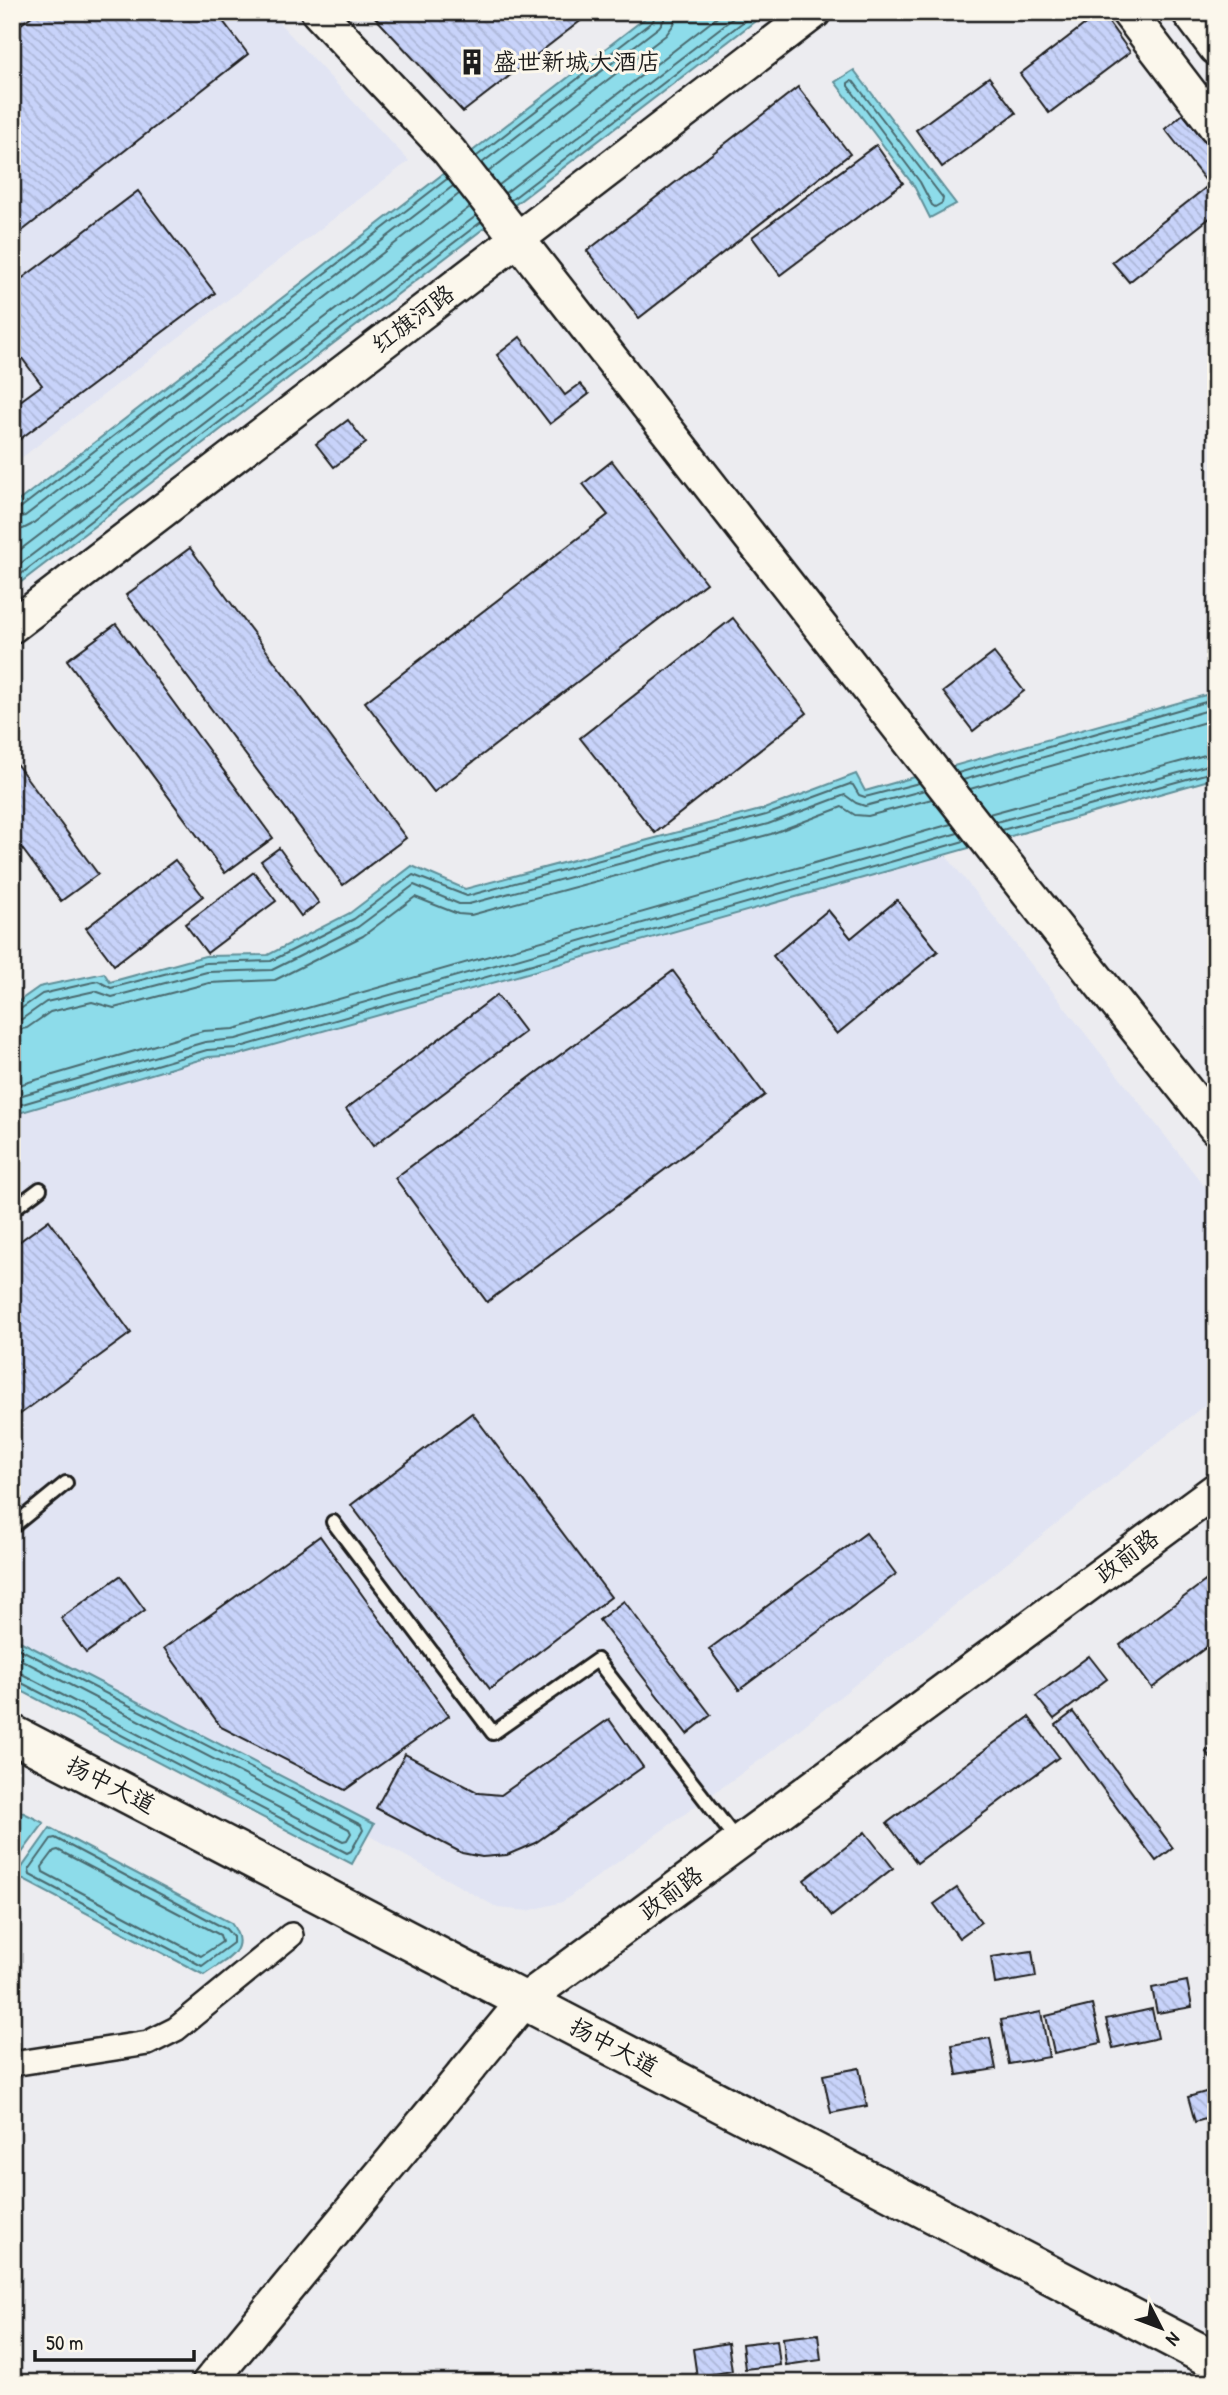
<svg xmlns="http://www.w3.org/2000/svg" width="1228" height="2395" viewBox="0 0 1228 2395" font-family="'Patrick Hand','LXGW WenKai TC',sans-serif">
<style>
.built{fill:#e1e4f3}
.water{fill:#8ddcea;stroke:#608f98;stroke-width:2}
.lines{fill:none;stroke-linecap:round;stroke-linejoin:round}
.shore{stroke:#49696e;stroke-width:2}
.building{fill:url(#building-back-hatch);stroke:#1c1c1c;stroke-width:2}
.lane-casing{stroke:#1c1c1c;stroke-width:18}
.street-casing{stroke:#1c1c1c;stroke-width:28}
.secondary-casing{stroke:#1c1c1c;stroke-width:38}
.primary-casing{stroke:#1c1c1c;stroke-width:42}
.lane{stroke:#fbf7ec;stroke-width:12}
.street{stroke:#fbf7ec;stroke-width:23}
.secondary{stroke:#fbf7ec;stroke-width:33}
.primary{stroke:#fbf7ec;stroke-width:37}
.labels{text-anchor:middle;stroke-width:6;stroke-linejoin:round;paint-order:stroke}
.poi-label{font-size:24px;fill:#1c1c1c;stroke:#fbf7ec;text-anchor:start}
.street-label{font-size:24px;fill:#1c1c1c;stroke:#fbf7ec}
</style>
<defs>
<pattern id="building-back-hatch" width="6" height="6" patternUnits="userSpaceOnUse" patternTransform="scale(1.75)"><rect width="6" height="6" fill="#c8d3fa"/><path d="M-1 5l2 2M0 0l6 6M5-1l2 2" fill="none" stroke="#abb5d6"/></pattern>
</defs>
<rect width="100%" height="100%" fill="#ececf0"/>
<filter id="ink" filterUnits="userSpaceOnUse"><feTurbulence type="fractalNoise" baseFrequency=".0143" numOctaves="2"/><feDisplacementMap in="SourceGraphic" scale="14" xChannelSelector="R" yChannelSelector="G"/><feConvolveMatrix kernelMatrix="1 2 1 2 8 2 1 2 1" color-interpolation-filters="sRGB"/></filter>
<g filter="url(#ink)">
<g class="built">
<polygon points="12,12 269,12 409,161 12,465"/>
<polygon points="945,854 1216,1201 1216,1396 767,1755 562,1902 528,1911 498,1908 368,1835 374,1824 12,1637 12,1115 209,1057 238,1055"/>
</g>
<g class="water">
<polygon points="653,12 767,12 12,589 12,506"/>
<polygon points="854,70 956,204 930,218 914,186 835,82"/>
<polygon points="1216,692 1216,778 238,1055 209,1057 12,1115 12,1006 39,987 104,973 110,982 205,956 268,955 350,913 412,866 465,889 764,809 856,774 865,791"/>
<polygon points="12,1637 374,1824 352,1864 12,1686"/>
<polygon points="12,1807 44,1823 12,1866"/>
<path d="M50 1828 231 1923C252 1951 226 1959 204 1975L16 1876Z"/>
</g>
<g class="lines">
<g class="shore">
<polygon points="851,81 854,82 943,198 942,203 935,207 932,205 920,182 848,86 848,83"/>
<polyline points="477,156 653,21 656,12"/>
<polyline points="482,163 659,27 664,20 665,12"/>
<polyline points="488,172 666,35 674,24 676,12"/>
<polyline points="499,185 724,12"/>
<polyline points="505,193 741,12"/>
<polyline points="511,200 756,12"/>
<polyline points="12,511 19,509 447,179"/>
<polyline points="12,520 25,516 453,186"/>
<polyline points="12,530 23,529 31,525 459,194"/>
<polyline points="12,556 470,207"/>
<polyline points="12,570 476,216"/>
<polyline points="12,581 481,222"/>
<polyline points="958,773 1216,699"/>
<polyline points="963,780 1216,708"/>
<polyline points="970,789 1216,719"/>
<polyline points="989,814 1216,752"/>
<polyline points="996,822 1216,763"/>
<polyline points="1002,830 1216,771"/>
<polyline points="12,1012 19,1010 42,994 98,981 111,988 206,963 271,961 354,919 413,875 467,896 766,815 850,784 853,785 859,795 865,797 919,783"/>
<polyline points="12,1020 22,1019 46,1002 95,991 112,997 207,972 272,970 358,927 414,885 459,904 469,904 768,824 845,795 856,803 865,806 925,790"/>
<polyline points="12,1031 27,1028 50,1012 92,1002 114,1008 209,983 275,980 363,936 415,897 458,914 471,915 771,834 842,807 855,815 868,816 932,799"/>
<polyline points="12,1087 203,1031 234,1029 951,824"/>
<polyline points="12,1098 205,1042 236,1039 958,833"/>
<polyline points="12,1107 207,1050 237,1048 964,841"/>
<polyline points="12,1645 361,1825 363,1830 351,1851 347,1853 18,1681 12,1681"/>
<polyline points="12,1655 349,1829 351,1833 347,1840 343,1841 22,1674 12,1672"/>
<polygon points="55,1838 226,1929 233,1937 233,1943 202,1966 30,1875 29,1870 51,1839"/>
<polygon points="58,1850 220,1935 222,1942 201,1956 43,1872 42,1867 54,1851"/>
</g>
</g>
<g class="building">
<polygon points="37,12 216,12 248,54 12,239 12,31"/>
<polygon points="370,12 592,12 463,112"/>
<polygon points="1101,12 1130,52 1049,113 1020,74"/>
<polygon points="989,77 1016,113 942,167 916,130"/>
<polygon points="798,87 850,154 639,318 587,251"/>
<polygon points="1183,114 1216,155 1216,213 1129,282 1112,262 1209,185 1165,129"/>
<polygon points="876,145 903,183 780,275 752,237"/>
<polygon points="138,191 215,293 12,445 12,407 42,385 12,345 12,286"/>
<polygon points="520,337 565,395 580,384 589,394 550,424 497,355"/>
<polygon points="348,420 366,443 334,467 316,444"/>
<polygon points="612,461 706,583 434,792 365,702 608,515 583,484"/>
<polygon points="190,548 406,838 343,885 126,595"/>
<polygon points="733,618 807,713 655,833 580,738"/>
<polygon points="116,624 273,838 225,873 67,660"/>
<polygon points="994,653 1024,691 973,731 943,692"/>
<polygon points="12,758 98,874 61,901 12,835"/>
<polygon points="279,848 319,903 301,916 261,861"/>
<polygon points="175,860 203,896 114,965 86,928"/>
<polygon points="254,872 276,901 207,953 185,924"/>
<polygon points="897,900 938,951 837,1034 773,956 828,910 851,938"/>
<polygon points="673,971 765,1095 487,1302 395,1178"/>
<polygon points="497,995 525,1032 373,1146 346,1109"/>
<polygon points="49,1220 131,1333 12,1420 12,1247"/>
<polygon points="472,1413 611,1597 490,1689 351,1505"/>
<polygon points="866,1533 896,1574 739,1690 709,1649"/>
<polygon points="320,1536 449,1716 345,1790 221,1727 164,1648"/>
<polygon points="1216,1573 1216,1640 1152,1688 1120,1645"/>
<polygon points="120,1576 145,1610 86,1653 61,1618"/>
<polygon points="624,1601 711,1715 687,1734 599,1620"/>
<polygon points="1089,1656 1107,1679 1054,1719 1036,1696"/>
<polygon points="1073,1712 1173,1848 1156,1861 1056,1725"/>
<polygon points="1029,1717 1059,1757 917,1863 887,1823"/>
<polygon points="609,1719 643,1767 535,1843 507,1855 482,1857 462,1853 376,1808 405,1754 479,1793 501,1795"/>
<polygon points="1216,1745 1216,1766 1206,1752"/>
<polygon points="865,1832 893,1868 832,1916 804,1880"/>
<polygon points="957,1888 981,1922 959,1938 934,1904"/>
<polygon points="1032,1951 1036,1977 995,1984 991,1957"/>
<polygon points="1187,1981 1192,2007 1157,2013 1152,1988"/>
<polygon points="1092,2005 1101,2043 1054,2053 1046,2016"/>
<polygon points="1152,2009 1158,2038 1113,2048 1106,2019"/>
<polygon points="1041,2012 1049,2057 1009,2064 1001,2020"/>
<polygon points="990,2038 996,2069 957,2075 952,2045"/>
<polygon points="859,2068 867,2106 831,2113 823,2075"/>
<polygon points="1216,2089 1216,2116 1195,2122 1188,2097"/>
<polygon points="818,2334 821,2360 786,2365 783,2338"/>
<polygon points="777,2340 780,2365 745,2369 742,2344"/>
<polygon points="728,2343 732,2371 697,2377 693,2349"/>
</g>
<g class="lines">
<g class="lane-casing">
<g id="lane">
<polyline points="12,1210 40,1189"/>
<polyline points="333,1522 493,1733 597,1660 738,1842"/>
<polyline points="12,1527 66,1483"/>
</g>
</g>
<g class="street-casing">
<polyline id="street" points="12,2064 148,2043 176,2029 291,1935"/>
</g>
<g class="secondary-casing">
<g id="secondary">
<polyline points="318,12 449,151 1029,894 1216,1128"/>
<polyline points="1128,12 1216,127"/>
<polyline points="1189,12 1216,48"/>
<polyline points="12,626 814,12"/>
<polyline points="209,2383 525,2000 1216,1490"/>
</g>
</g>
<g class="primary-casing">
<polyline id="primary" points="12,1734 1216,2361"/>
</g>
<use href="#lane" class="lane"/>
<use href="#street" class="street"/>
<use href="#secondary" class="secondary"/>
<use href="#primary" class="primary"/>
</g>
</g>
<defs>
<g id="building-bare" transform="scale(2.1)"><path d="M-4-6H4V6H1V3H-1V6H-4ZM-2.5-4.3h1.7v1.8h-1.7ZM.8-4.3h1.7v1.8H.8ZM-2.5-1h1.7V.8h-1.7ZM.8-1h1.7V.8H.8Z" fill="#1c1c1c" stroke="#fbf7ec" stroke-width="2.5" paint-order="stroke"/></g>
</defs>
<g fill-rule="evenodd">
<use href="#building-bare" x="472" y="62"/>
</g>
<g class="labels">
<g class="poi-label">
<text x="493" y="70">盛世新城大酒店</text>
</g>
<g class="street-label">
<text transform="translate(413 319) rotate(-37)" y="8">红旗河路</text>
<text transform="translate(1127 1556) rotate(-37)" y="8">政前路</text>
<text transform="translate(111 1785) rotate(27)" y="8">扬中大道</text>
<text transform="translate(671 1893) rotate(-37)" y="8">政前路</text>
<text transform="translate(614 2047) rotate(28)" y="8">扬中大道</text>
</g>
</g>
<rect width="1228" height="2395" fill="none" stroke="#fbf7ec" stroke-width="42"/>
<rect x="21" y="21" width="1186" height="2353" fill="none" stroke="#1c1c1c" stroke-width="2.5" filter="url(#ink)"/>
<g transform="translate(1161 2328) rotate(132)" stroke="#fbf7ec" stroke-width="5" paint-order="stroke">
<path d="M0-5L12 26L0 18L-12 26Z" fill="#1c1c1c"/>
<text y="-10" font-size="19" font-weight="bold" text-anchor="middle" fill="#1c1c1c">N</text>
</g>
<path d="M35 2350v10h159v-10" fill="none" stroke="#1c1c1c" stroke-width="3.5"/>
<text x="46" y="2350" font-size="21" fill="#1c1c1c" stroke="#fbf7ec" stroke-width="5" paint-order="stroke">50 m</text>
</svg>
